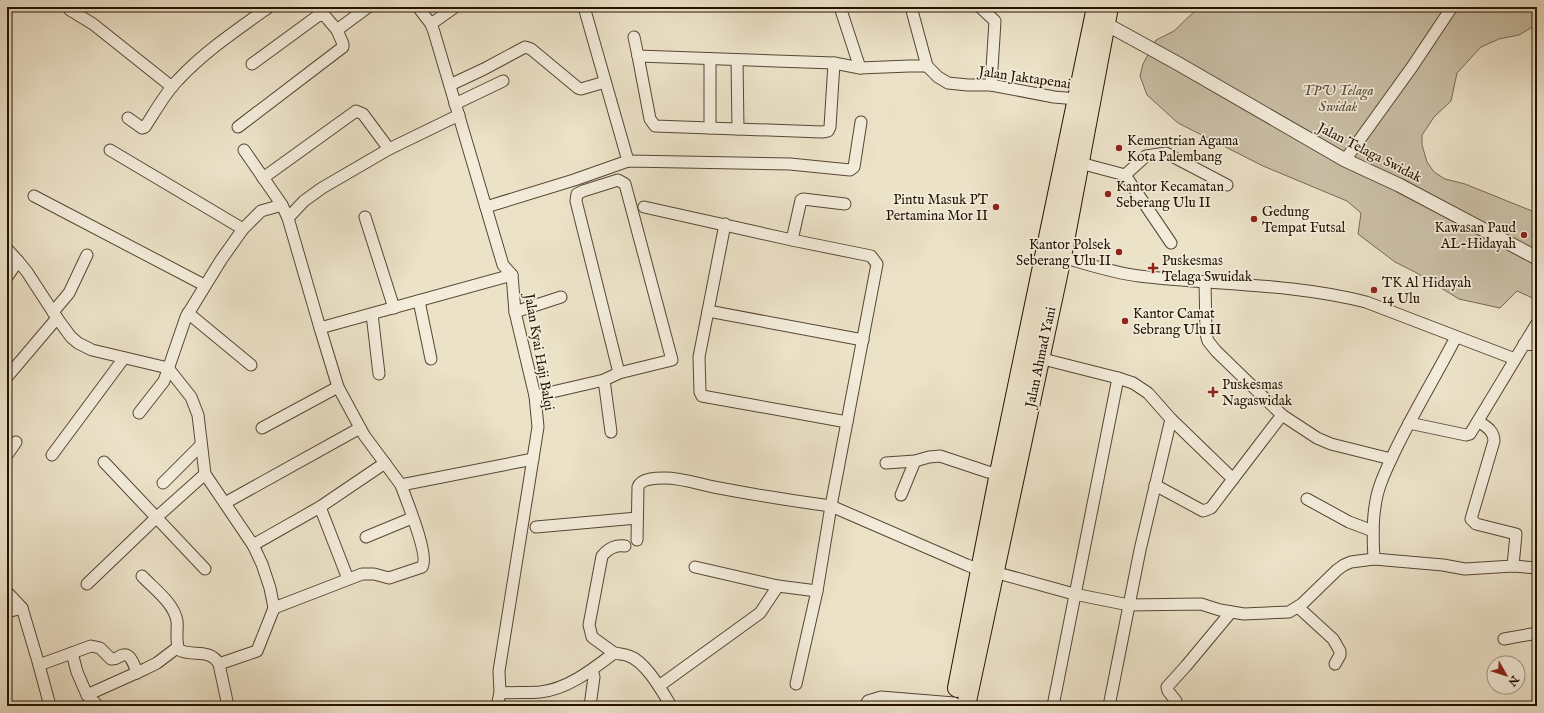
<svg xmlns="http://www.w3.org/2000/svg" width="1544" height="713" viewBox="0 0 1544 713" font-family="'IM FELL English',serif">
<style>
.green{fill:#cabfa6;stroke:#786853}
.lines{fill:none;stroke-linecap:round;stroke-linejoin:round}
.minor-casing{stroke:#574632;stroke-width:13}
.tertiary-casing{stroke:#574632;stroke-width:15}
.trunk-casing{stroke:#251200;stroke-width:20}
.minor{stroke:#f3ecdb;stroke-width:11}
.tertiary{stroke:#f3ecdb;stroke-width:13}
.trunk{stroke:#ece2c8;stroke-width:18}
.poi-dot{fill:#8f2418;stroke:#f3ecdb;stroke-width:1.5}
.labels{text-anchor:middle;stroke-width:3.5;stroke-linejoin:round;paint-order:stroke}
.street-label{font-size:14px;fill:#251200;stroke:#f3ecdb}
.park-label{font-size:14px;font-style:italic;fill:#5f4f3a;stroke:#f3ecdb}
.poi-label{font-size:14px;fill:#251200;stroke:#f3ecdb;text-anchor:start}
</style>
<rect width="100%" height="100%" fill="#ece2c8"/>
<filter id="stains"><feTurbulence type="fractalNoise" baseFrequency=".005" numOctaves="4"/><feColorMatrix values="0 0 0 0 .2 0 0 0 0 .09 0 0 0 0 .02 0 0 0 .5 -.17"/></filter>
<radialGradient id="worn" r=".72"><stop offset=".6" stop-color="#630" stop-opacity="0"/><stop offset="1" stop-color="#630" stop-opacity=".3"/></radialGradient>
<polygon class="green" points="1199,7 1537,7 1537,21 1534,26 1519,35 1499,39 1481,47 1457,73 1451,101 1434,117 1422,135 1422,145 1427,162 1434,172 1445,179 1465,184 1537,213 1537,300 1517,291 1500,308 1459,299 1415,272 1395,262 1358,234 1361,213 1347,201 1263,166 1178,123 1147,95 1140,76 1143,64 1156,40 1174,31"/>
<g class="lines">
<g class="minor-casing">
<g id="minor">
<polyline points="418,7 431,24 434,32 503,265 512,275 515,312 535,396 538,427 499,671 500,693 497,706"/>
<polyline points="584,7 628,161"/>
<polyline points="840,7 860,68"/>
<polyline points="911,7 927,66 938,77 948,83 968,85 991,85 1054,97 1077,99"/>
<polyline points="980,7 995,21 991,85"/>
<polyline points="70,10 93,24 172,87"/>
<polyline points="431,24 455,7"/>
<polyline points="634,37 638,56 834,63 860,68 909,66 927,66"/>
<polyline points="638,56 650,119 655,126 822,132 828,131 830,127 834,63"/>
<polyline points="737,60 738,129"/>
<polyline points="252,64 319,15 325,16 337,30"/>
<polyline points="450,85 484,69 525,47 531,49 578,88 581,89 605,82"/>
<polyline points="455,104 503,81"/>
<path d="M128 118 142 128 145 127C155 112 165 93 178 80 204 52 238 29 269 7"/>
<polyline points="238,127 343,47 343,44 337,30 368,7"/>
<polyline points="710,128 710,59"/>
<polyline points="389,149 459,115"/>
<polyline points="110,150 243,229"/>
<polyline points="244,150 282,205 288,218 320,328 512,275"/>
<polyline points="1345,160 1412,67 1452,7"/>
<polyline points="1080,163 1125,175 1146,156 1166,153 1227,185"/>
<polyline points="1125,175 1171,243"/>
<polyline points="263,178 356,111 363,114 389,149 322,188 304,201 288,218"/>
<polyline points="34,196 204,285"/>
<polyline points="486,207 574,180 628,161 790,164 850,170 854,167 861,122"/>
<polyline points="365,217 394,308"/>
<polyline points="725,224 708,311 863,340"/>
<polyline points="792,240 801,200 803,199 845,204"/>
<polyline points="7,249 18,261"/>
<path d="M1062 257C1087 264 1113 273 1139 276 1215 285 1292 283 1366 302L1515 359"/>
<polyline points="7,277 18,261 27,272 57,318 71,337 78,343 92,350 168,368 191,397 198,415 205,474 253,545 262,564 270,588 274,608 257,651 219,664"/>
<polyline points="1205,281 1206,334 1208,341 1216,351 1282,415 1317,438 1331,444 1391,459"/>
<polyline points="419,301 431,359"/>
<polyline points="708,311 699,357 700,392 702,396 847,422"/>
<polyline points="53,312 69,293 87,255"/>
<polyline points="515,312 561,297"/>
<polyline points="188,313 251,365"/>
<polyline points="372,314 379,374"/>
<polyline points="320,328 338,387 364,435 401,485 533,459"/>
<polyline points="1524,344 1537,345"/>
<polyline points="1039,358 1118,378 1133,383 1148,393 1171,419 1140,550 1109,706"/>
<polyline points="7,377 57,318"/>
<polyline points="604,380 611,432"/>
<polyline points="535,396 604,380 619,373 672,360 625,184 618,180 583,191 577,194 576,201 619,373"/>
<polyline points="139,413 164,381 186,317 221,260 243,229 261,211 282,205"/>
<polyline points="1171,419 1233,479 1282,415"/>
<path d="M1478 421C1485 426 1494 430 1494 441L1471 519 1476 524 1516 534 1513 566"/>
<polyline points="1409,423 1466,435 1470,434 1537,323"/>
<polyline points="262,428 338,387"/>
<polyline points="7,455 16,442"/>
<polyline points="52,455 124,358"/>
<polyline points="104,462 205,569"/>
<polyline points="886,463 915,461 929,457 940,456 988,472 999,473"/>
<polyline points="163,483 201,445"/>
<polyline points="1155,485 1203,511 1211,508 1233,479"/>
<polyline points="901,495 915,461"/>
<polyline points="1307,499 1349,522 1373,531"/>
<polyline points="225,503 360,428"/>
<polyline points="320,507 348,579"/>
<polyline points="536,527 637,518"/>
<polyline points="366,537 412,518"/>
<path d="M637 540 638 487C641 478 657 478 665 478 683 478 701 485 719 488 756 495 793 501 831 506L877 264 871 256 792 240 644 207"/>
<polyline points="253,545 320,507 385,463"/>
<path d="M1374 559C1373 542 1372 524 1375 507 1377 488 1386 470 1394 453 1413 413 1436 376 1456 337"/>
<polyline points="695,567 778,586"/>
<polyline points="994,572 1074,594 1129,605 1201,604 1220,610 1244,614 1289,612 1302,604 1337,570 1344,565 1351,562 1374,559 1443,565 1465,569 1513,566 1537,568"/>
<path d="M142 576C154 589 174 603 177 621 178 630 175 641 179 650 193 657 210 648 219 664L228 706"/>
<polyline points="87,584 157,517 205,474"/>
<polyline points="7,592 22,608"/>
<polyline points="1298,607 1333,639 1340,651 1340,655 1335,664"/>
<path d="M274 608 362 574H374L389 578 422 567C430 557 406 499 401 485"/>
<polyline points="7,612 22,608 39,665 50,706"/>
<polyline points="1504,639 1537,633"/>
<polyline points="72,653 77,672 87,695 98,706"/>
<path d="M614 653 592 637 589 625 602 556C609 548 615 545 625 546"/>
<path d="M39 665 91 646 100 648 111 659C117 660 118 656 123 655 131 653 135 667 137 673"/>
<polyline points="796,684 817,591 831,506 967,565 980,570"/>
<polyline points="659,686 760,613 778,586 817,591"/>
<path d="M500 693C513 692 527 693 540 692 568 689 593 669 614 653 619 654 624 654 629 656 646 662 662 691 671 706"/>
<polyline points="87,695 145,669 157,663 178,647"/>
<polyline points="590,706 594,677 592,670"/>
<polyline points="865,706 868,701 881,697 954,703"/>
<polyline points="1053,706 1118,378"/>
<polyline points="1173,706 1176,701 1168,691 1167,687 1186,666 1231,612"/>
</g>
</g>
<g class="tertiary-casing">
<polyline id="tertiary" points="1106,24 1177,63 1345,160 1399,185 1537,258"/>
</g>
<g class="trunk-casing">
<g id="trunk">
<polyline points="957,688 999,473 1096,7"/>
<polyline points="966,706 1062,257 1109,7"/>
</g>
</g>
<use href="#minor" class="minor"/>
<use href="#tertiary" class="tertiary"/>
<use href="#trunk" class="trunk"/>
</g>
<g class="poi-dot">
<circle cx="1119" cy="148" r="4"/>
<circle cx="1108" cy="194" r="4"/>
<circle cx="996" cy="207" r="4"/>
<circle cx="1254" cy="219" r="4"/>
<circle cx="1524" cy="235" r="4"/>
<circle cx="1119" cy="252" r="4"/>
<path d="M1151 262h4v4h4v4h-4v4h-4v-4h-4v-4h4z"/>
<circle cx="1374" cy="290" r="4"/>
<circle cx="1125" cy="321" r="4"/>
<path d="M1211 386h4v4h4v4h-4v4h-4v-4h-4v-4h4z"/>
</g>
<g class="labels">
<g class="street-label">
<text transform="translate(1025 77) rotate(8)" y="5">Jalan Jaktapenai</text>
<text transform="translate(1370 152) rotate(27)" y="5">Jalan Telaga Swidak</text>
<text transform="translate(540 352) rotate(80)" y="5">Jalan Kyai Haji Balqi</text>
<text transform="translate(1040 357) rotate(-78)" y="5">Jalan Ahmad Yani</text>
</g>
<g class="park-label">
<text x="1338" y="95">TPU Telaga<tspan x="1338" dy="16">Swidak</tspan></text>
</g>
<g class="poi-label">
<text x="1127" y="145">Kementrian Agama<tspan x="1127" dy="16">Kota Palembang</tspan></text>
<text x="1116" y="191">Kantor Kecamatan<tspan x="1116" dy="16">Seberang Ulu II</tspan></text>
<text x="988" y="204" text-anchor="end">Pintu Masuk PT<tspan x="988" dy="16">Pertamina Mor II</tspan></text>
<text x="1262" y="216">Gedung<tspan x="1262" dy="16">Tempat Futsal</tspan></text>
<text x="1516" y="232" text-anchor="end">Kawasan Paud<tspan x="1516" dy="16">AL-Hidayah</tspan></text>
<text x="1111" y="249" text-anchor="end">Kantor Polsek<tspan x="1111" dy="16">Seberang Ulu II</tspan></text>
<text x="1162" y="265">Puskesmas<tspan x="1162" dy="16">Telaga Swuidak</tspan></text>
<text x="1382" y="287">TK Al Hidayah<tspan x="1382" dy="16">14 Ulu</tspan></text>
<text x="1133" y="318">Kantor Camat<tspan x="1133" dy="16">Sebrang Ulu II</tspan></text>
<text x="1222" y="389">Puskesmas<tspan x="1222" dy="16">Nagaswidak</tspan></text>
</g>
</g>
<rect width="1544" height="713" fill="none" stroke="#ece2c8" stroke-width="24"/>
<rect x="8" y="8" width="1528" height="697" fill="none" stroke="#251200" stroke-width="2"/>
<rect x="12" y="12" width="1520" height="689" fill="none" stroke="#251200"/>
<g transform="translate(1506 675) rotate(129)"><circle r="19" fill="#f3ecdb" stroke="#a19583"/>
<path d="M0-3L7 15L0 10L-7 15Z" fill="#8f2418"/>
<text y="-6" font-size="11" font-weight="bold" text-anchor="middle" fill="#251200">N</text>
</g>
<rect width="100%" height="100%" filter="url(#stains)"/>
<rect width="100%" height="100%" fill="url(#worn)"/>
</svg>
